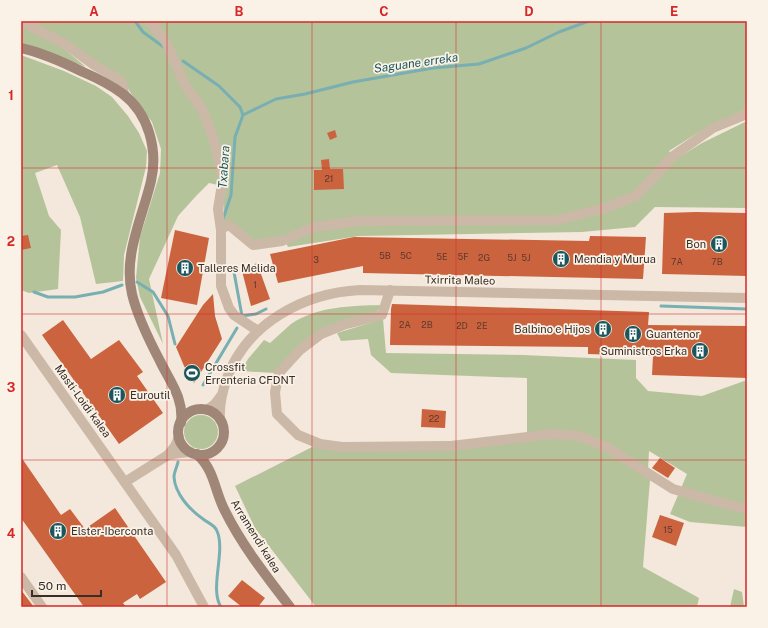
<svg xmlns="http://www.w3.org/2000/svg" width="768" height="628" viewBox="0 0 768 628" font-family="'Public Sans',sans-serif">
<style>
.green{fill:#b5c39a}
.lines{fill:none;stroke-linecap:round;stroke-linejoin:round}
.stream{stroke:#78afb2;stroke-width:3}
.building{fill:#cc633f}
.street{stroke:#ccb8a6;stroke-width:10}
.secondary{stroke:#a08677;stroke-width:10}
.grid{fill:none;stroke:#d62828;stroke-width:1;stroke-opacity:0.55}
.labels{text-anchor:middle;stroke-width:3.5;stroke-linejoin:round;paint-order:stroke}
.number-label{font-size:9px;fill:#5d3a2d}
.poi-label{font-size:11px;fill:#382d27;stroke:#faf2e7;text-anchor:start}
.street-label{font-size:11px;fill:#382d27;stroke:#faf2e7}
.water-label{font-size:12px;font-style:italic;fill:#1a565b;stroke:#faf2e7}
.neatline{fill:none;stroke:#d62828;stroke-width:1.5}
.grid-label{font-size:13px;text-anchor:middle;font-weight:bold;fill:#d62828}
</style>
<rect width="100%" height="100%" fill="#f3e8db"/>
<g class="green">
<polygon points="25,21 147,21 149,25 158,21 747,21 747,109 707,127 669,151 676,159 702,143 747,121 747,208 655,207 635,227 582,232 359,236 288,247 283,237 255,241 224,222 223,186 209,183 197,195 178,216 149,279 163,344 140,297 136,278 140,237 160,173 161,149 152,122 130,92 122,77"/>
<polygon points="21,26 63,48 86,67 47,51 21,43"/>
<polygon points="21,55 64,71 96,86 112,97 128,116 139,133 147,151 146,167 124,255 123,281 96,284 80,217 57,165 35,173 49,216 61,230 58,289 29,293 21,290"/>
<path d="M382 305 376 313 339 323 275 373 241 371 248 359 264 340 270 343C277 337 284 330 291 324 318 306 351 306 382 305Z"/>
<polygon points="383,319 386,353 523,355 636,360 636,378 648,391 702,396 747,380 747,527 690,522 670,514 687,474 649,451 648,470 581,433 527,434 527,378 391,373 371,355 368,339 341,341 337,333"/>
<circle cx="201" cy="432" r="17"/>
<polygon points="554,438 579,439 607,451 650,480 643,567 699,598 697,607 316,607 255,528 235,486 316,445"/>
<polygon points="734,589 742,592 744,607 730,607"/>
</g>
<g class="lines">
<g class="stream">
<polyline points="135,21 143,32 165,48"/>
<polyline points="183,61 219,86 240,107 243,115"/>
<polyline points="243,115 276,99 305,94 353,82 433,68 479,64 526,48 559,32 589,21"/>
<polyline points="223,219 231,195 235,137 243,115"/>
<polyline points="234,272 242,316 256,314 266,309"/>
<polyline points="137,282 153,292 168,316 175,344"/>
<polyline points="34,292 48,297 75,297 103,292 122,285"/>
<polyline points="661,306 747,309"/>
<polyline points="203,385 237,328"/>
<path d="M178 462C177 467 174 472 174 477 175 494 190 510 203 519 208 523 215 525 217 531 226 551 209 589 221 607"/>
</g>
</g>
<g class="building">
<polygon points="335,130 337,137 330,140 327,133"/>
<polygon points="329,159 330,169 343,169 344,189 314,190 314,170 322,170 321,160"/>
<polygon points="696,212 747,213 747,276 662,274 664,213"/>
<polygon points="175,230 209,238 197,305 161,298"/>
<polygon points="28,235 31,248 21,250 21,236"/>
<polygon points="590,236 646,237 643,279 363,273 363,266 278,283 270,254 354,237 589,241"/>
<polygon points="257,263 270,299 251,306 242,271"/>
<polygon points="213,294 215,316 222,339 194,383 184,366 176,347 203,305"/>
<polygon points="392,304 649,312 648,325 747,326 747,378 652,375 653,356 588,354 588,347 390,345 391,309"/>
<polygon points="63,320 91,359 119,340 143,372 137,376 163,413 119,444 42,335"/>
<polygon points="422,409 446,411 445,428 421,427"/>
<polygon points="21,457 61,515 70,509 85,529 115,508 166,582 140,599 137,594 123,603 126,607 84,607 21,518"/>
<polygon points="660,458 675,468 668,478 652,468"/>
<polygon points="660,515 684,523 676,546 652,537"/>
<polygon points="242,580 265,598 258,607 242,607 228,596"/>
<polygon points="21,590 34,607 21,607"/>
</g>
<g class="lines">
<g class="street">
<polyline points="21,21 65,44 94,65 120,80 123,86 124,95"/>
<polyline points="150,21 166,42 185,85 202,109 213,137 223,178 218,209 221,230 221,286 229,308 234,315 258,331"/>
<polyline points="221,230 224,227 229,225 253,245 282,241 314,227 359,221 557,220 602,209 636,196 673,156 713,128 747,114"/>
<polyline points="390,290 382,315 343,325 321,334 300,350 279,373 275,392 277,414 298,435 320,444 342,447 451,446 553,434 579,436 608,448 673,489 722,503 747,509"/>
<polyline points="21,335 176,555 204,607"/>
<polyline points="207,410 215,404 221,396"/>
<path d="M220 420C219 405 222 392 227 378 247 323 304 293 360 290L747 298"/>
<polyline points="168,455 175,446 179,437"/>
<polyline points="125,482 168,455 179,453 191,452"/>
<polyline points="21,577 42,607"/>
</g>
<g class="secondary">
<path d="M21 48C43 53 63 62 83 72 97 78 111 85 123 94 149 114 158 150 151 181 142 219 123 255 132 294 137 315 150 342 160 361 170 382 184 398 181 423"/>
<circle cx="201" cy="432" r="23"/>
<path d="M197 454C215 471 214 489 224 509 241 544 266 576 290 607"/>
</g>
</g>
<path class="grid" d="M167 21V607M312 21V607M456 21V607M601 21V607M21 168H747M21 314H747M21 460H747"/>
<defs>
<g id="building-disc" transform="scale(0.9)"><circle r="9.5" fill="#1a565b" stroke="#faf2e7"/><path d="M-4-6H4V6H1V3H-1V6H-4ZM-2.5-4.3h1.7v1.8h-1.7ZM.8-4.3h1.7v1.8H.8ZM-2.5-1h1.7V.8h-1.7ZM.8-1h1.7V.8H.8Z" fill="#fff"/></g>
<g id="stadium-disc" transform="scale(0.9)"><circle r="9.5" fill="#1a565b" stroke="#faf2e7"/><path d="M0-5a6.5 5 0 1 0 0 10a6.5 5 0 1 0 0-10ZM-3.5-1.8h7v3.6h-7Z" fill="#fff"/></g>
</defs>
<g fill-rule="evenodd">
<use href="#building-disc" x="719" y="244"/>
<use href="#building-disc" x="561" y="259"/>
<use href="#building-disc" x="185" y="268"/>
<use href="#building-disc" x="603" y="329"/>
<use href="#building-disc" x="633" y="334"/>
<use href="#building-disc" x="700" y="351"/>
<use href="#stadium-disc" x="192" y="373"/>
<use href="#building-disc" x="117" y="395"/>
<use href="#building-disc" x="58" y="531"/>
</g>
<g class="labels">
<g class="number-label">
<text x="329" y="182">21</text>
<text x="385" y="259">5B</text>
<text x="406" y="259">5C</text>
<text x="442" y="260">5E</text>
<text x="463" y="260">5F</text>
<text x="484" y="261">2G</text>
<text x="512" y="261">5J</text>
<text x="526" y="261">5J</text>
<text x="316" y="263">3</text>
<text x="677" y="265">7A</text>
<text x="717" y="265">7B</text>
<text x="255" y="288">1</text>
<text x="405" y="328">2A</text>
<text x="427" y="328">2B</text>
<text x="462" y="329">2D</text>
<text x="482" y="329">2E</text>
<text x="434" y="422">22</text>
<text x="668" y="533">15</text>
</g>
<g class="poi-label">
<text x="706" y="248" text-anchor="end">Bon</text>
<text x="574" y="263">Mendia y Murua</text>
<text x="198" y="272">Talleres Melida</text>
<text x="590" y="333" text-anchor="end">Balbino e Hijos</text>
<text x="646" y="338">Guantenor</text>
<text x="687" y="355" text-anchor="end">Suministros Erka</text>
<text x="205" y="371">Crossfit<tspan x="205" dy="13">Errenteria CFDNT</tspan></text>
<text x="130" y="399">Euroutil</text>
<text x="71" y="535">Elster-Iberconta</text>
</g>
<g class="street-label">
<text transform="translate(460 280) rotate(1)" y="4">Txirrita Maleo</text>
<text transform="translate(83 401) rotate(54)" y="4">Masti-Loidi kalea</text>
<text transform="translate(256 536) rotate(58)" y="4">Arramendi kalea</text>
</g>
<g class="water-label">
<text transform="translate(416 63) rotate(-8)" y="4">Saguane erreka</text>
<text transform="translate(224 167) rotate(-86)" y="4">Txabara</text>
</g>
</g>
<rect width="768" height="628" fill="none" stroke="#faf2e7" stroke-width="44"/>
<path d="M32 590v6h69v-6" fill="none" stroke="#382d27" stroke-width="2"/>
<text x="38" y="590" font-size="12" fill="#382d27" stroke="#faf2e7" stroke-width="3" paint-order="stroke">50 m</text>
<rect x="22" y="22" width="724" height="584" class="neatline"/>
<g class="grid-label">
<text x="94" y="16">A</text>
<text x="239" y="16">B</text>
<text x="384" y="16">C</text>
<text x="529" y="16">D</text>
<text x="674" y="16">E</text>
<text x="11" y="100">1</text>
<text x="11" y="246">2</text>
<text x="11" y="392">3</text>
<text x="11" y="538">4</text>
</g>
</svg>
